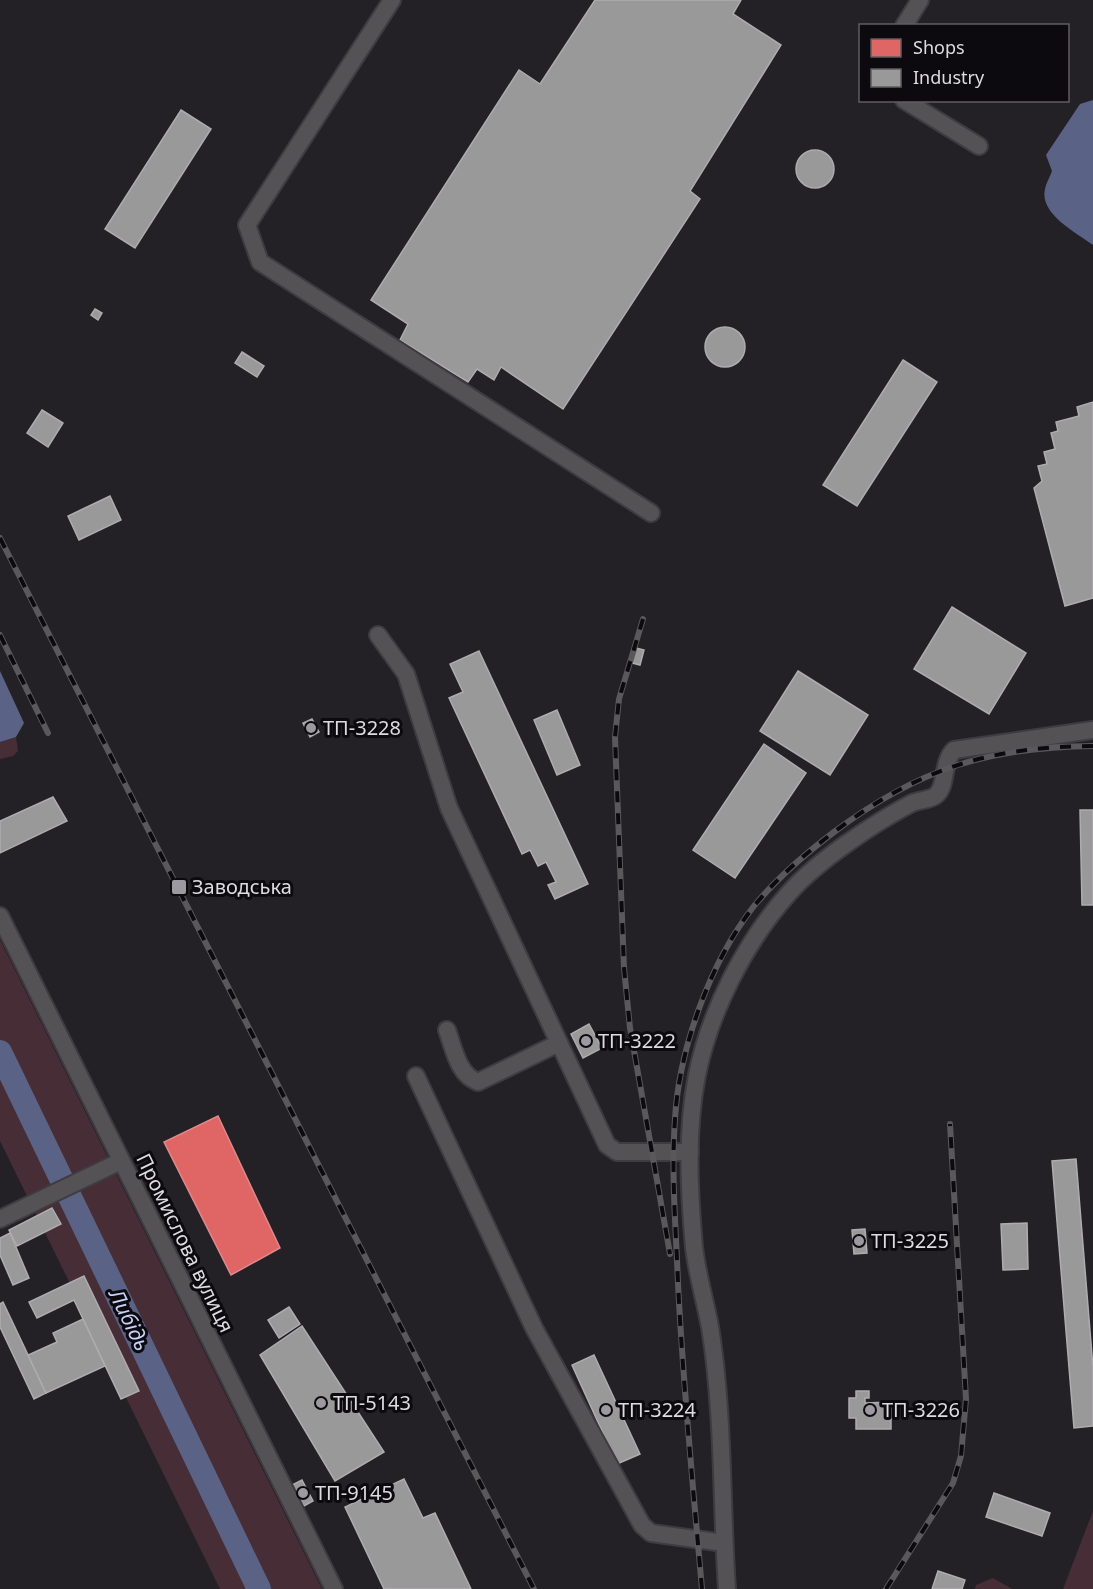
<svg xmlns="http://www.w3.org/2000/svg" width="1093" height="1589" viewBox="0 0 1093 1589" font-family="'Noto Sans',sans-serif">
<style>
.green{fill:#472d36}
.water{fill:#5a6386}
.shops{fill:#e06666;stroke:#df898b;stroke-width:1.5}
.industry{fill:#999;stroke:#aeacaf;stroke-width:1.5}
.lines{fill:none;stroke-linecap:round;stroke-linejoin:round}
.river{stroke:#5a6386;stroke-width:24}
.minor-casing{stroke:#3f3c41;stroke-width:20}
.minor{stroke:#555256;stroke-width:16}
.rail-casing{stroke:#5b585c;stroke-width:6}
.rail{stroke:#0c0a0e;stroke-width:4;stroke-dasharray:11;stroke-linecap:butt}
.poi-dot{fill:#9d99a0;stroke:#0c0a0e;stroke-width:2}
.labels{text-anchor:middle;stroke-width:6;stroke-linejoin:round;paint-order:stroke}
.poi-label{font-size:20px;fill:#dedae1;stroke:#0c0a0e;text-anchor:start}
.street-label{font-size:20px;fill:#dedae1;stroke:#0c0a0e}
.water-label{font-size:21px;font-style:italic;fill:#c6d2f8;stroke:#0c0a0e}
</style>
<rect width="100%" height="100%" fill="#242126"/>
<g class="green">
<polygon points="16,737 18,751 13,756 0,759 0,742"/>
<polygon points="0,940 322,1589 220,1589 0,1141"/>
<polygon points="1093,1511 1093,1589 1063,1589"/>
<polygon points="993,1578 1012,1589 975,1589 976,1585"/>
</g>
<g class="water">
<path d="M1093 100V245C1077 233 1039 214 1045 189 1046 183 1050 177 1052 171L1046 155 1080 104Z"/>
<polygon points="0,671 24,723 16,737 0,742"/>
</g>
<polygon class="shops" points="218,1116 280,1248 231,1275 164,1142"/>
<g class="industry">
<polygon points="595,0 741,0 733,14 781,45 690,191 700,199 563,409 501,367 494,380 477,369 468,382 400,340 408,324 371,300 519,70 540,84"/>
<polygon points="181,110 211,129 135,248 105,229"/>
<circle cx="815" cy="169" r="19"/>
<polygon points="95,309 102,313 98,320 91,315"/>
<circle cx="725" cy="347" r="20"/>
<polygon points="242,352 264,366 257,377 235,363"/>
<polygon points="903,360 937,382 857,506 823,485"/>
<polygon points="1093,402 1093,598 1065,606 1034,488 1042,481 1038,466 1047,464 1044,452 1055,449 1051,433 1058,431 1056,422 1079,416 1077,407"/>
<polygon points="42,410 63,423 48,447 27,433"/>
<polygon points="110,496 121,520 79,540 68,516"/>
<polygon points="952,607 1026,653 989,714 914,669"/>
<polygon points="636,648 644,650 640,665 632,663"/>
<polygon points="479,651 588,884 555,899 548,885 556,882 546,862 538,866 530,850 522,854 449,698 463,692 450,664"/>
<polygon points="798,671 868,715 830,775 760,731"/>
<polygon points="557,710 580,765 557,775 534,720"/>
<polygon points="312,719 319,732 310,737 303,723"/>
<polygon points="764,744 806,773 735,878 693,850"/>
<polygon points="53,797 67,821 0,853 0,821"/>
<polygon points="1080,810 1093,810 1093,905 1082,905"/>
<polygon points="589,1024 602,1048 583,1058 571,1034"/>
<polygon points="1076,1159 1093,1368 1093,1426 1074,1428 1052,1161"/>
<polygon points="52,1208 61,1224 17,1246 9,1230"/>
<polygon points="1027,1223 1028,1269 1003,1270 1001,1224"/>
<polygon points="865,1229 867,1253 854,1254 852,1230"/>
<polygon points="10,1233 29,1278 13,1285 0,1255 0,1238"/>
<polygon points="84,1276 139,1391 121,1399 74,1300 37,1318 29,1302"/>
<polygon points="3,1302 46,1393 34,1399 0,1327 0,1304"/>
<polygon points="289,1307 300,1324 279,1338 268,1320"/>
<polygon points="83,1319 105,1366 46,1393 28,1355 57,1342 53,1333"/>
<polygon points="302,1326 384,1452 335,1481 260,1355"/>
<polygon points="594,1355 640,1454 617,1464 572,1365"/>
<polygon points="856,1391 869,1391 869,1398 865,1398 865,1403 891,1402 891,1429 856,1429 856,1418 849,1418 849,1398 856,1398"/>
<polygon points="404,1479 423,1518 435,1513 471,1589 384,1589 345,1507"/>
<polygon points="302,1480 313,1501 304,1506 292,1485"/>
<polygon points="994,1493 1050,1513 1042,1536 986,1517"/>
<polygon points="938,1571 965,1580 962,1589 932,1589"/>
</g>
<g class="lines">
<polyline class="river" points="0,1052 259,1589"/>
<g class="minor-casing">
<g id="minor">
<polyline points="392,0 247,225 260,262 651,513"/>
<polyline points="904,26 920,0"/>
<polyline points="904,100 979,146"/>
<polyline points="378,635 406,674 449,808 607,1145 617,1152 690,1152"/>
<polyline points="0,916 334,1589"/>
<path d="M447 1030C454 1049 458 1075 478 1082L559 1043"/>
<polyline points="416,1076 534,1328 642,1525 651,1533 724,1543"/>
<polyline points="0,1219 121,1161"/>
<path d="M727 1589C721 1502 724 1413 710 1327 705 1300 697 1274 694 1247 689 1192 686 1130 697 1075 710 1011 745 942 789 893 817 861 874 823 912 803 919 800 929 800 935 796 948 787 941 763 954 750L1093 730"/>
</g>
</g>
<use href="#minor" class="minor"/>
<g class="rail-casing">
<g id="rail">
<polyline points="0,538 534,1589"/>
<polyline points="643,619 619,699 615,737 624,968 630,1028 670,1254"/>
<polyline points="0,635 48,733"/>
<path d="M702 1589C693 1487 683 1385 678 1283 676 1229 671 1174 675 1119 679 1049 710 962 754 906 777 878 805 854 834 832 918 769 988 747 1093 746"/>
<polyline points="886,1589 953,1483 961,1456 966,1399 950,1124"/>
</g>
</g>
<use href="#rail" class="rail"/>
</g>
<g class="poi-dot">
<circle cx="311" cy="728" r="6"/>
<rect x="171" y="879" width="16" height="16" rx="3"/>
<circle cx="586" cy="1041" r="6"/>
<circle cx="859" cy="1241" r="6"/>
<circle cx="321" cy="1403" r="6"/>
<circle cx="606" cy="1410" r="6"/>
<circle cx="870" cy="1410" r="6"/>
<circle cx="303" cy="1493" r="6"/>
</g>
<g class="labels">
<g class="poi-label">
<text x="323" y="735">ТП-3228</text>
<text x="192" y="894">Заводська</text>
<text x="598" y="1048">ТП-3222</text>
<text x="871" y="1248">ТП-3225</text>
<text x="333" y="1410">ТП-5143</text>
<text x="618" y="1417">ТП-3224</text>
<text x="882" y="1417">ТП-3226</text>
<text x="315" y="1500">ТП-9145</text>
</g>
<g class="street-label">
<text transform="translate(185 1243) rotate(64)" y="7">Промислова вулиця</text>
</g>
<g class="water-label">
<text transform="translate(129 1320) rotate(64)" y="7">Либідь</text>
</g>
</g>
<rect x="859" y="24" width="210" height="78" fill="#0c0a0e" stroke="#605d62" stroke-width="1.5"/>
<rect x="871" y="39" width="30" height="18" fill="#e06666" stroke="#605d62" stroke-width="1.5"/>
<text x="913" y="54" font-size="18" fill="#dedae1">Shops</text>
<rect x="871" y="69" width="30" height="18" fill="#999999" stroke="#605d62" stroke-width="1.5"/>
<text x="913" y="84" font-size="18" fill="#dedae1">Industry</text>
</svg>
